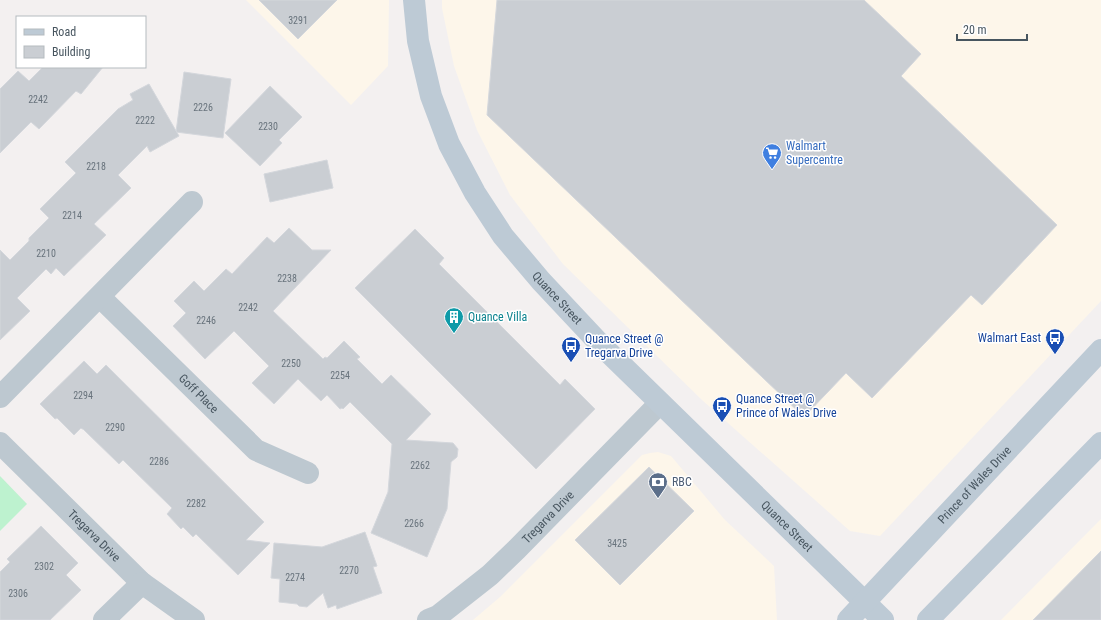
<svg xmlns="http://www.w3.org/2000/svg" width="1101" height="620" viewBox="0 0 1101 620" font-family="'Roboto Condensed',sans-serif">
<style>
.commercial{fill:#fdf6ea}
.green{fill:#bdf2cf}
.building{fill:#caced3;stroke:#d4d7dc}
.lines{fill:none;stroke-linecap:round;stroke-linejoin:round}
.street{stroke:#bdc8d0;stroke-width:22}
.secondary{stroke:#bdcad5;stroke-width:22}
.labels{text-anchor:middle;stroke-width:3;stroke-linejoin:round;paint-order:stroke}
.number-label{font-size:10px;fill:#68737c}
.shop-label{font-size:12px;fill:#366cbe;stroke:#fff;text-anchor:start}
.street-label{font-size:12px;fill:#47555f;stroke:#fff}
.culture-label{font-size:12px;fill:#0d838f;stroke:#fff;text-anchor:start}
.transit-label{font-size:12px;fill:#164399;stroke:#fff;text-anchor:start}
.service-label{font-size:12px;fill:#4e5e75;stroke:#fff;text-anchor:start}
</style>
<rect width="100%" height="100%" fill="#f3f0f0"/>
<g class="commercial">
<polygon points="246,0 389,0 388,66 351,105"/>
<polygon points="442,0 1101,0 1101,301 880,536 850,531 702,400 563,264 510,195 477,130 454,66 442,8"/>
<polygon points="658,452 671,456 725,520 774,566 777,620 473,620 500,597 642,455 650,453"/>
<polygon points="1101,519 1101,620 1001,620"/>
</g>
<polygon class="green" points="0,476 27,504 0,531"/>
<g class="building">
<polygon points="259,0 337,0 298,39"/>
<polygon points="497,0 864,0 921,54 901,76 1057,225 982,305 971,295 872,398 846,373 804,417 487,115"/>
<polygon points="43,67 103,67 81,94 76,91 39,129 31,122 0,153 0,89 18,71 29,81"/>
<polygon points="184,72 231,79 223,138 176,132"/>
<polygon points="149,84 179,136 150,152 147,146 118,175 131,188 94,224 106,235 64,276 56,268 51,274 46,269 17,298 30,311 0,340 0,250 10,260 29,241 29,238 49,218 40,209 76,173 65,162 118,109 133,100 130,94"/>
<polygon points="270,86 302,117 279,140 282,143 260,166 225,133"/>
<polygon points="327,160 333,188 270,202 264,174"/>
<polygon points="289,228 312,250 331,250 273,311 323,359 325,357 327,358 344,341 360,357 357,359 382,384 391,375 431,414 406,440 453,443 458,449 457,457 451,462 447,509 427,557 371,533 388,492 392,444 350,402 343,409 342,408 340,409 327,395 321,401 298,379 274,404 252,383 269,366 234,331 205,359 173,326 186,313 174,301 194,281 204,291 226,269 232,274 267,237 274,243"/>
<polygon points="415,229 444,258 439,264 560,385 565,379 595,409 536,469 355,288"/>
<polygon points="84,361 97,374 106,365 264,522 246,540 270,543 238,575 196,534 193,537 183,527 181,529 167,514 172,508 123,460 119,464 83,429 82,429 81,428 74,435 57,418 55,419 40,404"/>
<polygon points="649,467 694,511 620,585 575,540"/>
<polygon points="41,526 78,563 66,575 81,590 50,620 0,620 0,572 10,562 7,559"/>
<polygon points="365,532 377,566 373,567 382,593 337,609 336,605 328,608 323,593 307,607 299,606 297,604 279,602 280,579 271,578 274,543 322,547"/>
<polygon points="1101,551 1101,620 1033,620"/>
</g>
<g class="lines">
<g class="street">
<path id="s1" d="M100 297 256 450 308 473"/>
<polyline points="0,397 192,202"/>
<path id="s2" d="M0 443 142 583 194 620"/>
<polyline points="104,620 142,583"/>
<path id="s3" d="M428 620 438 616 490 575 517 549 660 403"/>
</g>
<g class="secondary">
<path id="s4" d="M414 0 418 41 431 96 449 144 475 193 503 236 541 281 601 345 883 620"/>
<path id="s5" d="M848 620 1101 350"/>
<polyline points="928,620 1101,443"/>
</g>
</g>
<defs>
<g id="supermarket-pin" transform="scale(1)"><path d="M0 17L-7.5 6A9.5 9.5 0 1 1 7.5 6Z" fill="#3f7fe0" stroke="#fff"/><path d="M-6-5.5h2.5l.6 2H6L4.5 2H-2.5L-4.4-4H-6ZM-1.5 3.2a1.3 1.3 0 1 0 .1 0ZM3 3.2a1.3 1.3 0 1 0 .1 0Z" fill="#fff"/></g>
<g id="building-pin" transform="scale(1)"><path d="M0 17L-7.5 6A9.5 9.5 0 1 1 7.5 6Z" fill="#0f9aa8" stroke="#fff"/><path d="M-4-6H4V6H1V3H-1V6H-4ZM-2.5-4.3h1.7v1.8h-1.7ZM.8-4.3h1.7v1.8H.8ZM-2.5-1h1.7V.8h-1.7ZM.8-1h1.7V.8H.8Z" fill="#fff"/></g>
<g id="bus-pin" transform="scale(1)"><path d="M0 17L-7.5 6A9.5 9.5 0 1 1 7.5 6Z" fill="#1a4fb4" stroke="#fff"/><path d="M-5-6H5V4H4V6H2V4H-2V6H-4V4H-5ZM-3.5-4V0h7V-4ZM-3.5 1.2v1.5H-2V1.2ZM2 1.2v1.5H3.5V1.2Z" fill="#fff"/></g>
<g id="bank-pin" transform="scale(1)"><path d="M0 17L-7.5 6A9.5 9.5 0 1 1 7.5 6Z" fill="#5c6f8a" stroke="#fff"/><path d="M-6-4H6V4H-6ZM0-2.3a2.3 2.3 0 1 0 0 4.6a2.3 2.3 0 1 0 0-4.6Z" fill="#fff"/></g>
</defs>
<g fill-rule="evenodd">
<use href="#supermarket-pin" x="772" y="153"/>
<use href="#building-pin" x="454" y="317"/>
<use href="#bus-pin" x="1055" y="338"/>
<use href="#bus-pin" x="571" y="346"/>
<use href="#bus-pin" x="722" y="406"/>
<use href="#bank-pin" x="658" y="482"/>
</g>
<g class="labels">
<g class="number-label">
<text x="298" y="24">3291</text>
<text x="38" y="103">2242</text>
<text x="203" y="111">2226</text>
<text x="145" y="124">2222</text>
<text x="268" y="130">2230</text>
<text x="96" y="170">2218</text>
<text x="72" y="219">2214</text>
<text x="46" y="257">2210</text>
<text x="287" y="282">2238</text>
<text x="248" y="311">2242</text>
<text x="206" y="324">2246</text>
<text x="291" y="367">2250</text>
<text x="340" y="379">2254</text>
<text x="83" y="399">2294</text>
<text x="115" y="431">2290</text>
<text x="159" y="465">2286</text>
<text x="420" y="469">2262</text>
<text x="196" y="507">2282</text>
<text x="414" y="527">2266</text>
<text x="617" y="547">3425</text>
<text x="44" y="570">2302</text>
<text x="349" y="574">2270</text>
<text x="295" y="581">2274</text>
<text x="18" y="597">2306</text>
</g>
<g class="shop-label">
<text x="786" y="150">Walmart<tspan x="786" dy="14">Supercentre</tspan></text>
</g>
<g class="street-label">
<text dy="4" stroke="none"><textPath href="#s4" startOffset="338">Quance Street</textPath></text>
<text dy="4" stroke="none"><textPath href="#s1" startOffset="138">Goff Place</textPath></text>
<text dy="4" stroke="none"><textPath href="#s5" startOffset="185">Prince of Wales Drive</textPath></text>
<text dy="4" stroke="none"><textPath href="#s3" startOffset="159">Tregarva Drive</textPath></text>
<text dy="4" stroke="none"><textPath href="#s4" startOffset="662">Quance Street</textPath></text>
<text dy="4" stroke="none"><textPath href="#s2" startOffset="132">Tregarva Drive</textPath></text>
</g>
<g class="culture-label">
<text x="468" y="321">Quance Villa</text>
</g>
<g class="transit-label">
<text x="1041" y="342" text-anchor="end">Walmart East</text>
<text x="585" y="343">Quance Street @<tspan x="585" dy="14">Tregarva Drive</tspan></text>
<text x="736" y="403">Quance Street @<tspan x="736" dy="14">Prince of Wales Drive</tspan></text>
</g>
<g class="service-label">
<text x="672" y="486">RBC</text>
</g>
</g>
<rect x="16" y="16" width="130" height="52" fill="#ffffff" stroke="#b5bbbf"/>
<rect x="24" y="29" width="20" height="6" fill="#bdcad5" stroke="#b5bbbf"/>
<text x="52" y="36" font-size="12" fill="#47555f">Road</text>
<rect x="24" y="46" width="20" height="12" fill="#caced3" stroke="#b5bbbf"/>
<text x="52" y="56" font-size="12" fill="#47555f">Building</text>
<path d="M957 34v6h70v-6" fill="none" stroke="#47555f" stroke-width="2"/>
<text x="963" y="34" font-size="12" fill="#47555f" stroke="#ffffff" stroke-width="3" paint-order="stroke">20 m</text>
</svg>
